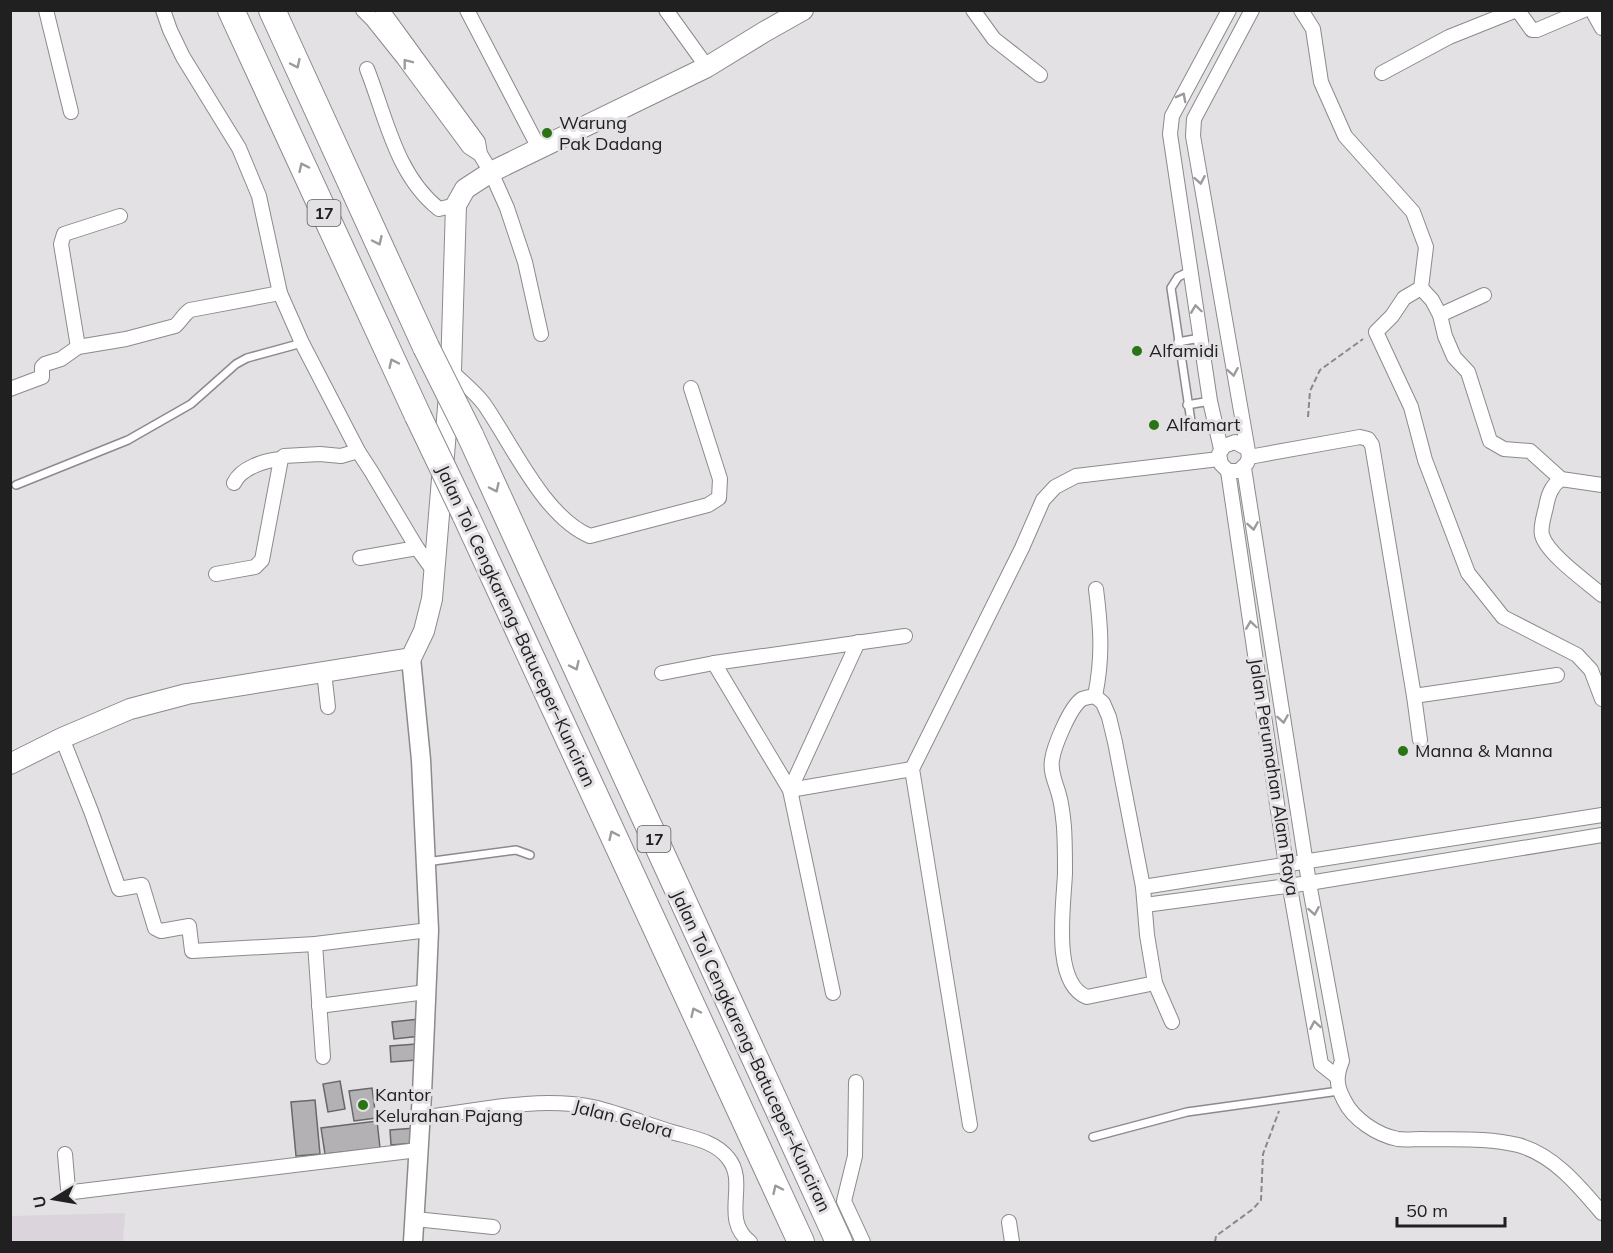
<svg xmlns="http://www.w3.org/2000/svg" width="1613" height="1253" viewBox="0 0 1613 1253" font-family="Mulish,sans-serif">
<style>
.built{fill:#dcd4dd}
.building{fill:#b4b1b4;stroke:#696769;stroke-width:1.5}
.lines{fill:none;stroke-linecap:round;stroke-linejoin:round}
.service-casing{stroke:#8c8a8c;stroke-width:10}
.minor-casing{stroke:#8c8a8c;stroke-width:16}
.tertiary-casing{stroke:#8c8a8c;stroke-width:21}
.secondary-casing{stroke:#8c8a8c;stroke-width:22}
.motorway-casing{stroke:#8c8a8c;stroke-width:28}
.path{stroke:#8a888a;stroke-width:2;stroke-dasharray:6 3;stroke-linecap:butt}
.service{stroke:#fff;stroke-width:7}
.minor{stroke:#fff;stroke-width:14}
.tertiary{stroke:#fff;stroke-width:18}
.secondary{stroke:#fff;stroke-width:20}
.motorway{stroke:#fff;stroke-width:26}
.motorway-bridge-casing{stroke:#8c8a8c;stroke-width:28;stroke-linecap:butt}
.motorway-bridge{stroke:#fff;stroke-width:26}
.oneway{stroke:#9b9b9b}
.poi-dot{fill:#2b7416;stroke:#e3e1e4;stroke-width:2}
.labels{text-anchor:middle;stroke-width:6;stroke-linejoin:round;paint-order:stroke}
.shield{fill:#e3e1e4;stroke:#5b5a5c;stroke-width:1.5}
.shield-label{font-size:16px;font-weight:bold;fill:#212021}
.poi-label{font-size:18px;fill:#212021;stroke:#e3e1e4;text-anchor:start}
.street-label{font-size:18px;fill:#212021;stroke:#e3e1e4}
</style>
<rect width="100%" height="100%" fill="#e3e1e4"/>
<polygon class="built" points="125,1213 123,1242 11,1242 11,1216"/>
<g class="building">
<polygon points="419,1019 421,1036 394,1039 392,1022"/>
<polygon points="416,1044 417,1060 391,1062 390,1046"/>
<polygon points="340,1081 345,1109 328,1112 323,1084"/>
<polygon points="372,1088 376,1118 354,1121 349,1091"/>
<polygon points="315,1100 320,1154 296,1156 291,1102"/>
<polygon points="377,1121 380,1148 325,1154 321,1128"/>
<polygon points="415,1128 416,1143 391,1145 390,1130"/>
</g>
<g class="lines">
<g class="service-casing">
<g id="service">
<polyline points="1190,271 1178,277 1171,288 1192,428"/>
<polyline points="1178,342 1200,338"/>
<polyline points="1187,405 1210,401"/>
<polyline points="16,485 128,440 191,404 236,364 247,358 302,343"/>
<polyline points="426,862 516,850 530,855"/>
<polyline points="385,1098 420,1094"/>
<polyline points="1093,1137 1187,1112 1339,1091"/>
</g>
</g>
<g class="minor-casing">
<g id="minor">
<polyline points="46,10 71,112"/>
<polyline points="163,10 170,30 183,57 239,148 259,196 280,293 302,343 358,451 371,471 417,548 433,570"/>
<polyline points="363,10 372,19 404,59 469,147 480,154"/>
<polyline points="382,10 478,142 480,154 491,172 507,208 525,262 541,334"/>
<polyline points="467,10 539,148"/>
<polyline points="666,10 707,67"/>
<polyline points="973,10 994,39 1040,75"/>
<polyline points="1301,10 1313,29 1321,82 1345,136 1413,212 1426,247 1421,288 1404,298 1392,316 1376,332 1411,407 1425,460 1468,573 1503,617 1577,655 1591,670 1602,699"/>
<polyline points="1592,10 1602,28"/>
<path d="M367 69C386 117 396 175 439 209L456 205"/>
<polyline points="1382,73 1449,37 1514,11 1519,12 1532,30 1537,30 1584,10"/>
<polyline points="1421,288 1432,300 1440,315 1445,336 1454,357 1468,372 1490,441 1504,449 1530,451 1561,479 1602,485"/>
<polyline points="1440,315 1484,295"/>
<polyline points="78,347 61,244 64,234 120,216"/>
<path d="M451 371C462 382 475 392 484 404 512 444 544 517 590 536L708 505 719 498 720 479 691 388"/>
<path d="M10 389 42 377V367L45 364 61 359 78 347 126 339 175 326C181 321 183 315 190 310L280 293"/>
<polyline points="1246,448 1235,442 1224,446 1219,454 1221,464 1228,471 1239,471 1247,463 1249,457 1193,136 1194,119 1252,10"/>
<polyline points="1221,449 1210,401 1170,134 1172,116 1229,10"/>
<polyline points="1249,457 1360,437 1368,439 1372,445 1414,696 1557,675"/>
<path d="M1244 468 1309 883 1342 1061C1336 1076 1336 1085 1344 1100 1353 1119 1377 1135 1398 1139 1405 1140 1414 1139 1421 1139 1453 1140 1486 1137 1518 1145 1554 1155 1579 1186 1602 1213"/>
<polyline points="1228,471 1286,865 1321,1064 1336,1076"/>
<path d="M1561 479C1551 486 1548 496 1546 507 1544 516 1540 527 1542 535 1547 554 1587 582 1602 595"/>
<path d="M234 483C241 468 265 460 281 459"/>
<polyline points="360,558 417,548"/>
<polyline points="216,574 255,567 262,560 281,459 284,456 320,454 341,456 358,451"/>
<path d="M1096 589C1101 628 1103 657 1095 696L1103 703 1109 717 1115 742 1143 887 1147 935 1155 983 1172 1022"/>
<polyline points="714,663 790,790 912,769"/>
<polyline points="324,672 328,707"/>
<polyline points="662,673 714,663 905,636"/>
<path d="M1095 696C1091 697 1086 697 1082 699 1070 707 1054 746 1052 760 1050 773 1056 783 1059 795 1062 805 1063 817 1064 827 1065 842 1065 858 1065 873 1064 903 1051 983 1087 997L1155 983"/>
<polyline points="1414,696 1420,740"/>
<polyline points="62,738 91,811 119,889 142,885 155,928 161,931 189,926 192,951 315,944 429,930"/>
<polyline points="1143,887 1602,815"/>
<polyline points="1145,905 1309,883 1602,835"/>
<polyline points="315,944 323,1057"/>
<polyline points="833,993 790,790 858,642"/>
<polyline points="319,1006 426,992"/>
<polyline points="856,1082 855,1156 844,1201 863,1242"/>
<path d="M420 1118C476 1111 536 1096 593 1107 619 1113 646 1124 672 1132 692 1138 715 1141 728 1158 749 1183 720 1219 750 1242"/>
<polyline points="970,1125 912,769 1022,548 1043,500 1055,487 1076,476 1219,459"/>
<polyline points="65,1154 68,1189 73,1192 418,1150"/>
<polyline points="415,1219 493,1227"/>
<polyline points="1009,1222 1012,1242"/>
</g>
</g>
<g class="tertiary-casing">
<polyline id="tertiary" points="411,658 421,760 429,930 422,1094 413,1242"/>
</g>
<g class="secondary-casing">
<polyline id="secondary" points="10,764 62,738 130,709 187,694 411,658 424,631 432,599 451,371 456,205 465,189 491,172 707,67 764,32 803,10"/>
</g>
<g class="motorway-casing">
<g id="motorway">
<polyline points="231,10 418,416"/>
<polyline points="272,10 426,347"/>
<polyline points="470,435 839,1242"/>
<polyline points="465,514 801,1242"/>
</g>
</g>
<g class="path">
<polyline points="1308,417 1310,391 1320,370 1363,339"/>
<polyline points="1215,1242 1216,1236 1253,1209 1261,1200 1263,1154 1279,1111"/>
</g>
<use href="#service" class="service"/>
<use href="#minor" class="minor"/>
<use href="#tertiary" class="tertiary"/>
<use href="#secondary" class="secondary"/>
<use href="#motorway" class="motorway"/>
<g class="motorway-bridge-casing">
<g id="motorway-bridge">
<polyline points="426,347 470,435"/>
<polyline points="418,416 465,514"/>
</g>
</g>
<use href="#motorway-bridge" class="motorway-bridge"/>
</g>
<defs><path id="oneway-chevron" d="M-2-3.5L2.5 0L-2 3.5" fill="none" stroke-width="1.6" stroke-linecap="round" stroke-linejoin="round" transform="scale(1.5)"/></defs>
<g class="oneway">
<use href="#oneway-chevron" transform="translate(407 63) rotate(-128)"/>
<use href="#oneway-chevron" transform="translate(296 64) rotate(65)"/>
<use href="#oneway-chevron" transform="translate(1182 97) rotate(-62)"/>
<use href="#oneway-chevron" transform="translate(303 167) rotate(-115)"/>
<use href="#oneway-chevron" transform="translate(1200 180) rotate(80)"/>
<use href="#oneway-chevron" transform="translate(378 241) rotate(65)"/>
<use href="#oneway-chevron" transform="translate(1196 309) rotate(-98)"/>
<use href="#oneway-chevron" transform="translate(393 363) rotate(-115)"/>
<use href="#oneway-chevron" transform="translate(1233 372) rotate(80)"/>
<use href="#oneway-chevron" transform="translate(495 488) rotate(65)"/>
<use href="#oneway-chevron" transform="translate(1253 526) rotate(81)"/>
<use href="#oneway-chevron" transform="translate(1251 625) rotate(-98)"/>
<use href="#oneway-chevron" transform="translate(575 666) rotate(65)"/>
<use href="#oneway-chevron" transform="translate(1283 719) rotate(81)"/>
<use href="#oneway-chevron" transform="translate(613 835) rotate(-115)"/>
<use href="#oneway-chevron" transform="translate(1314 911) rotate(80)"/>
<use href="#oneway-chevron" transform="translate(695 1012) rotate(-115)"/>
<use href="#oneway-chevron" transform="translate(1315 1025) rotate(-100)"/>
<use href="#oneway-chevron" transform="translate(777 1189) rotate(-115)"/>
</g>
<g class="poi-dot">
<circle cx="547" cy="133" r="6"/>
<circle cx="1137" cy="351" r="6"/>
<circle cx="1154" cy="425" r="6"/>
<circle cx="1403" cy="751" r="6"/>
<circle cx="363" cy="1105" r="6"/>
</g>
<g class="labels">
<g class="shield">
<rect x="307.5" y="200" width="33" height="26" rx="4.5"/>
<rect x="637.5" y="826" width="33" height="26" rx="4.5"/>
</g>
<g class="shield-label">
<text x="324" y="219">17</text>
<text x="654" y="845">17</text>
</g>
<g class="poi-label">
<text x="559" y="129">Warung<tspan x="559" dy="21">Pak Dadang</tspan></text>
<text x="1149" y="357">Alfamidi</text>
<text x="1166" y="431">Alfamart</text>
<text x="1415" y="757">Manna &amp; Manna</text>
<text x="375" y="1101">Kantor<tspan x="375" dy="21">Kelurahan Pajang</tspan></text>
</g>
<g class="street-label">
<text transform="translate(516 626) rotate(65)" y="6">Jalan Tol Cengkareng–Batuceper–Kunciran</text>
<text transform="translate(1274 777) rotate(81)" y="6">Jalan Perumahan Alam Raya</text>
<text transform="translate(751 1051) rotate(65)" y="6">Jalan Tol Cengkareng–Batuceper–Kunciran</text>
<text transform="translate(623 1119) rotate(15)" y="6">Jalan Gelora</text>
</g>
</g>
<rect width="1613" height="1253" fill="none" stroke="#212021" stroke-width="24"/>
<g transform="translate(54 1199) rotate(259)" stroke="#e3e1e4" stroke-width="4.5" paint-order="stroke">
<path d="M0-4.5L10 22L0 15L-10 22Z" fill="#212021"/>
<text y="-9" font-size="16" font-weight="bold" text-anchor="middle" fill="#212021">U</text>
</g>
<path d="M1397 1217v9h108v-9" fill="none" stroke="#212021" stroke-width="3"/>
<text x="1406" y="1217" font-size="18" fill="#212021" stroke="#e3e1e4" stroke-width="4.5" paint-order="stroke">50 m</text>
</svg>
